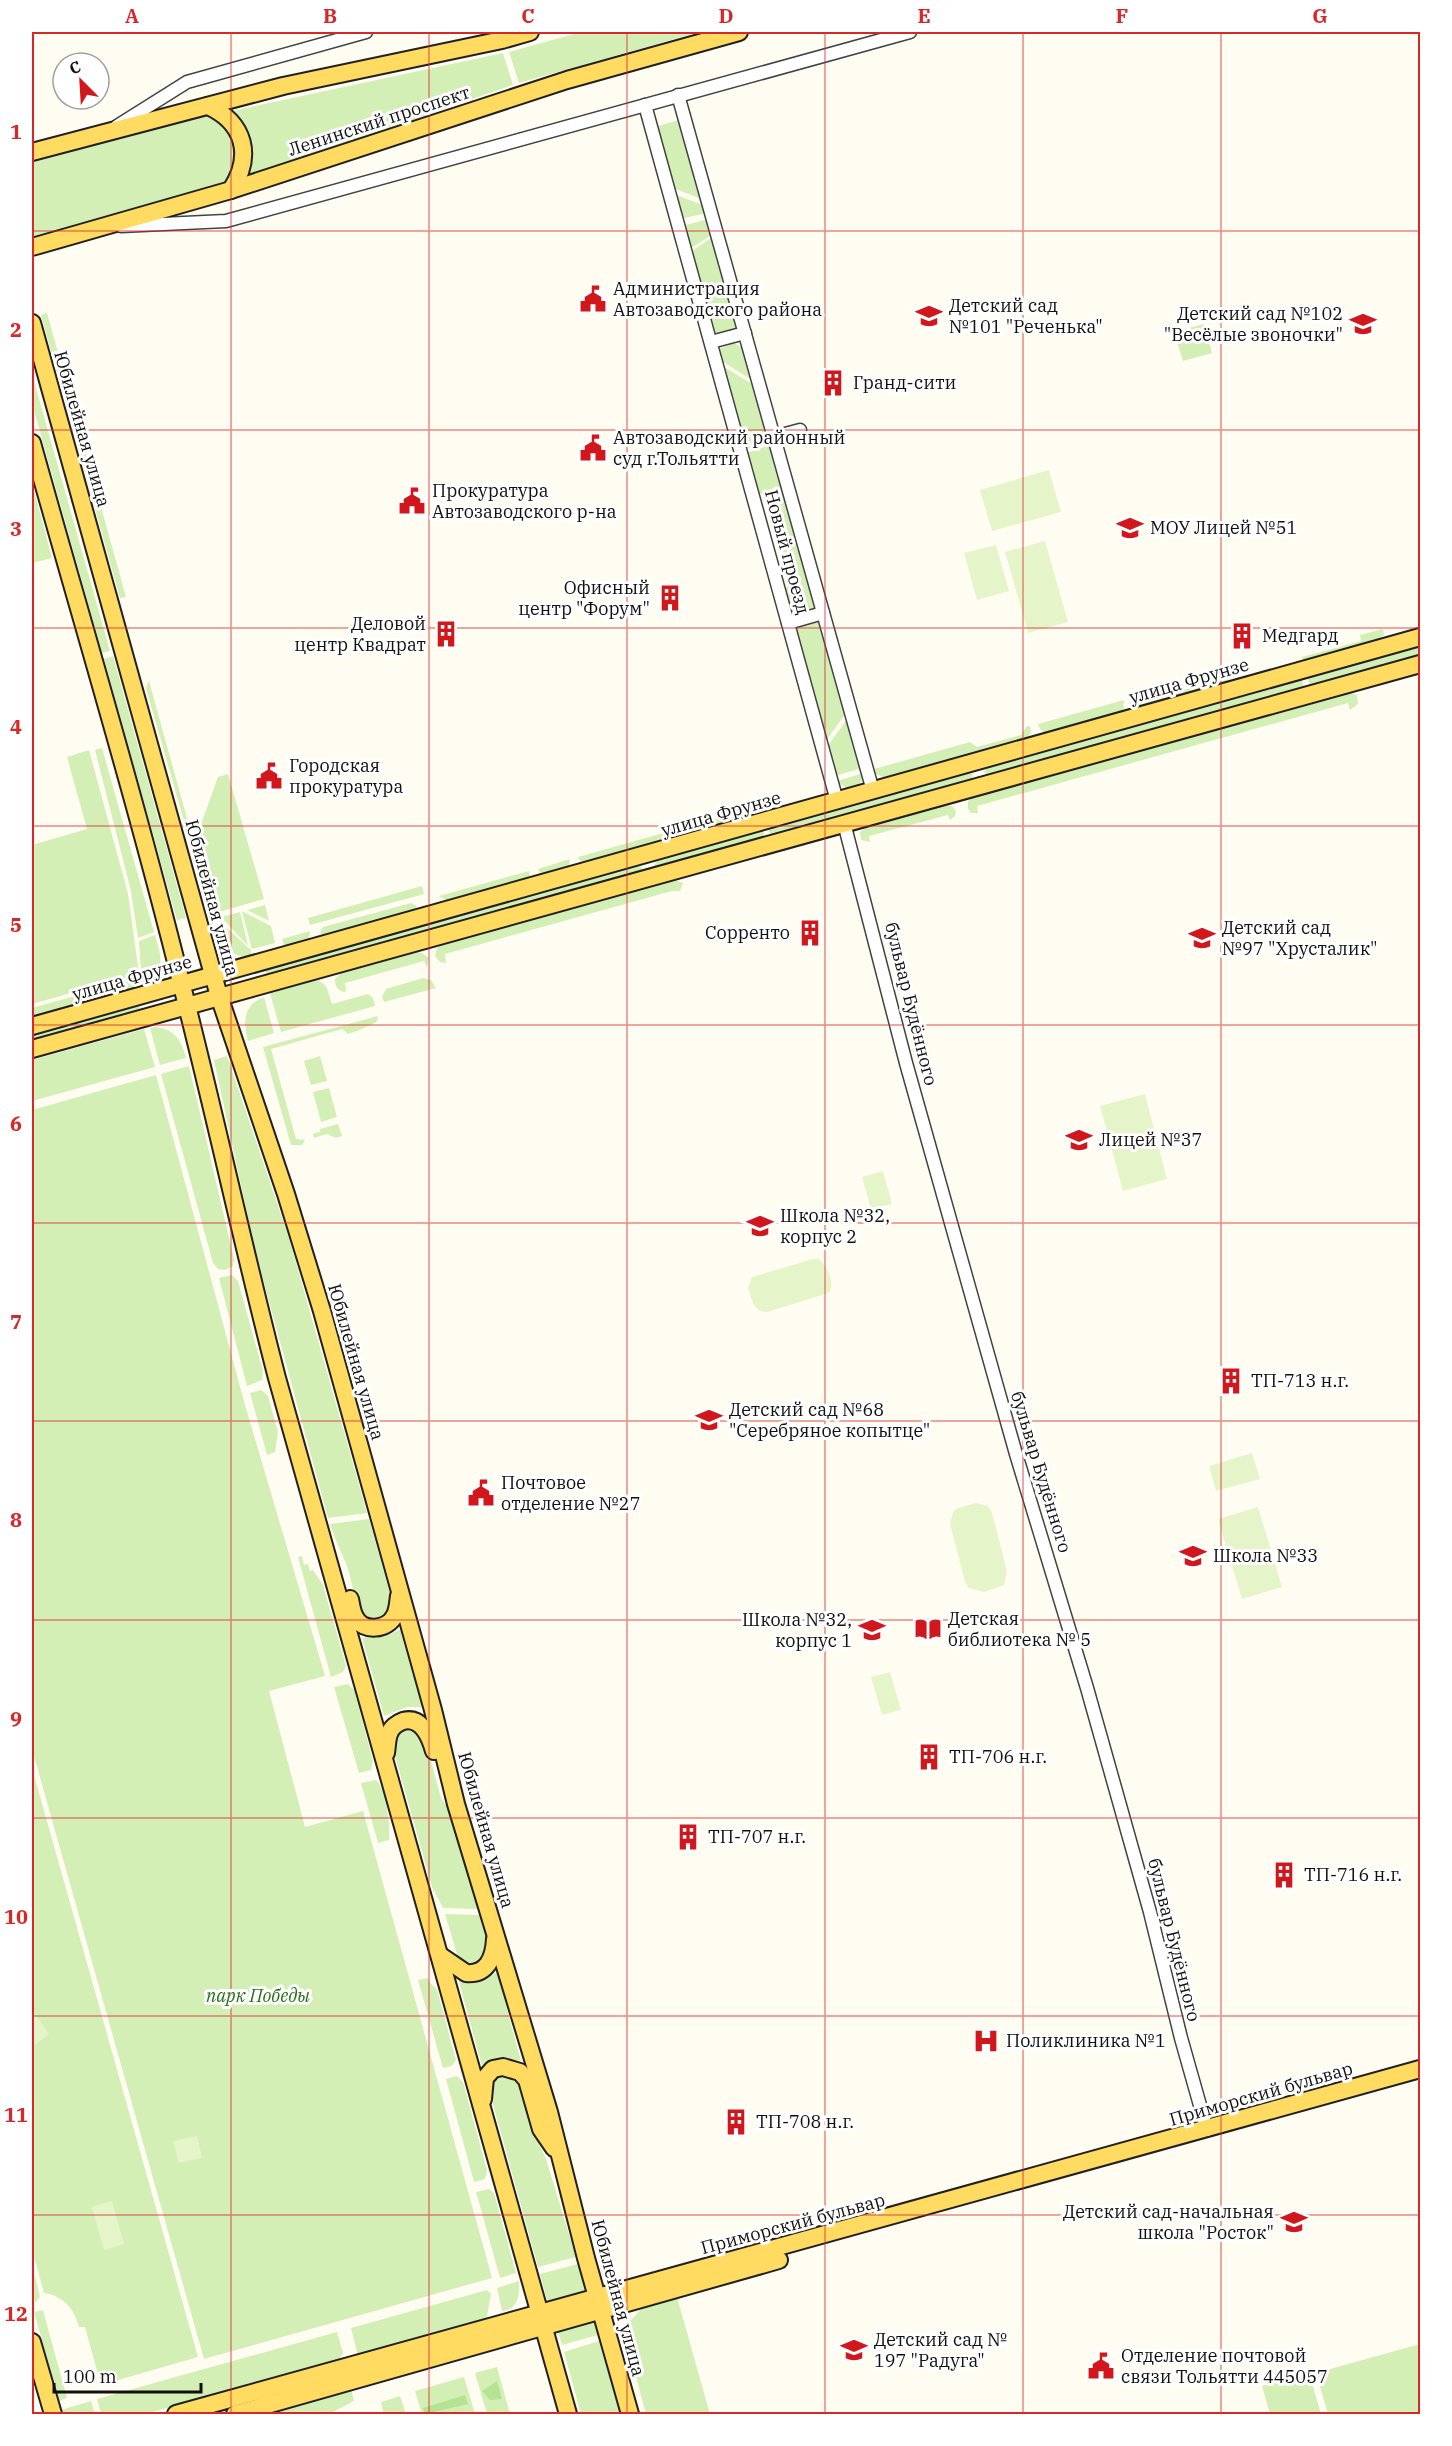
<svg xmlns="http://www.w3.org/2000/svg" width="1452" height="2446" viewBox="0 0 1452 2446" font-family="'IBM Plex Serif',serif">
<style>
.green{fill:#d3efb6}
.forest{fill:#b5e293}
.pitch{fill:#e5f5c9}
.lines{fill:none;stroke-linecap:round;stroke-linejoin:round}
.minor-casing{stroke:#434343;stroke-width:15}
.major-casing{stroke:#212121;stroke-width:20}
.minor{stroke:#fff;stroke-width:12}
.major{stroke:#ffdb62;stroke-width:16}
.grid{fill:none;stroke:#d62828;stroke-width:1.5;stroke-opacity:0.55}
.labels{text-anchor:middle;stroke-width:6;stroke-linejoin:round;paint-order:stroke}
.street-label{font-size:18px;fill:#101010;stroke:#fff}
.poi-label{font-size:18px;fill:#101010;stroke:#fff;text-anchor:start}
.park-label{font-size:18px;font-style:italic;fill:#287017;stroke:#fff}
.neatline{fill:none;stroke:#d62828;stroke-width:2}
.grid-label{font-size:20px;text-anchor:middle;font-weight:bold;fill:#d62828}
</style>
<rect width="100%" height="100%" fill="#fffdf2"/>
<g class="green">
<polygon points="581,32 699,32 519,83 509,52"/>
<path d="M503 53 513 85C424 115 338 150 248 176 258 151 251 129 232 111Z"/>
<polygon points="201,113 218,119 232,136 237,162 225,186 34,241 32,232 32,161"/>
<polygon points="682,119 706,201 671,187 655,127"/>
<polygon points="673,194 706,206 707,213 680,219"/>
<polygon points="709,219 713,234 688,250 682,226"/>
<polygon points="714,236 737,327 736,329 715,337 689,253"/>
<polygon points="47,313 126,597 120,598 41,315"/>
<polygon points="1204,324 1212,353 1183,361 1174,332"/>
<polygon points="734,343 745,349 755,382 720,360 719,349"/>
<polygon points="721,365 757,387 772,441 745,449"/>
<polygon points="32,374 110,651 102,653 32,403"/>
<polygon points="773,444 817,609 797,617 791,616 783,590 790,585 765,494 757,493 746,453"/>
<polygon points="32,483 52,558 32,563"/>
<polygon points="818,620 820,621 846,713 825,742 796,629 798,626"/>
<polygon points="1383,629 1384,635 1372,644 1304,662 1302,657 1361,641 1360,635"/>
<polygon points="1420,647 1420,656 1310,686 1308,679"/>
<polygon points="113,656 186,918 177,920 104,659"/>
<polygon points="1228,678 1229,683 1140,708 1135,706 1132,698 1146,694 1154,698"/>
<polygon points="1302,680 1304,688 990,776 985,773 986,768 989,767"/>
<polygon points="149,681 190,829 188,835 146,688"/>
<polygon points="1347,692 1357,695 1358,704 1350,710 1348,703 977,806 978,813 971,813 968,809 968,801 974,796"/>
<polygon points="1124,700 1123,712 1046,734 1040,729 1038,724"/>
<polygon points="848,718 862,768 835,776 827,747"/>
<polygon points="1030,726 1031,732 1028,739 887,779 876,774 874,769 970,742 977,747 1021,735 1026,727"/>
<polygon points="102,748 154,932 138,938 131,891 95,750"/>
<polygon points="89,750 128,894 139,974 32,1004 32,845 87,829 67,757"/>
<path d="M864 773C862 783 857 789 846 788L837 781Z"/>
<polygon points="969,773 973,774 971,781 771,836 768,828"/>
<polygon points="228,774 264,899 216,913 196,838 218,777"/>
<polygon points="945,805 952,806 956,811 955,816 950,820 948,815 869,836 870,842 861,840 860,832 868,826"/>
<polygon points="756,807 758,815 587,863 579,860 578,857"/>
<polygon points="763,830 765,838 657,867 654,865 659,859"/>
<polygon points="195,846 213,913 209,915 193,858"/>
<polygon points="570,859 569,865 564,869 541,875 538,869"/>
<polygon points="637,865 642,868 640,873 267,977 265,969"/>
<polygon points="529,871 530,876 527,880 449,902 439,896"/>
<polygon points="675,880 683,883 680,891 672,891 445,954 446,963 440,962 435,956 437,948 441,945"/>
<polygon points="422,886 424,894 310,925 308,918"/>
<polygon points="411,903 417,906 414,911 323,936 320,933 323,927"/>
<polygon points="265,905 269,921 247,910"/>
<polygon points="242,911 271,926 275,943 252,949"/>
<polygon points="240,912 248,946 221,917"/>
<polygon points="218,920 251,950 251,957 240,956 227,951"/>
<polygon points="310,931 309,938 285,947 282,939"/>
<path d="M155 935C161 957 168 971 142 984L139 941Z"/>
<path d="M417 952 422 953 429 958 427 968 424 961 345 983 346 991 344 992C337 990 335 986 335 979L341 973Z"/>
<polygon points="423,978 431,980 436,988 384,1002 382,997 386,989"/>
<polygon points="135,979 137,988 32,1018 32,1008"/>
<path d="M314 980C328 981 328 993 332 1004L368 994 373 998 375 1006 281 1032 270 993Z"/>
<path d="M264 997 274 1033 248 1041C243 1022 243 1005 264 997Z"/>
<polygon points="139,1005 141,1013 32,1044 32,1035"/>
<path d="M378 1016 377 1021C373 1025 354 1032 348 1034L342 1029 271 1049 296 1139 305 1140 302 1145H291L263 1047Z"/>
<path d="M156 1027C176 1030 181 1040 186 1058L160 1065 150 1028Z"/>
<polygon points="144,1029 155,1067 32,1101 32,1060"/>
<polygon points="227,1056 289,1238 367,1513 328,1518 255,1250 214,1060"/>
<polygon points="320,1056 327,1081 311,1085 304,1061"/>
<polygon points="189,1066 234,1259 233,1266 225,1270 218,1269 213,1263 161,1074"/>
<polygon points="156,1075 245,1405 325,1676 269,1691 305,1827 363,1811 492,2278 204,2359 32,1749 32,1110"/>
<polygon points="329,1088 337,1117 321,1122 313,1092"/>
<polygon points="338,1124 342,1136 336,1138 327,1134 314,1138 313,1134 320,1132 320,1129"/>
<polygon points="232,1275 238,1281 263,1371 262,1380 247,1386 219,1278"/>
<polygon points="261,1390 268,1396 278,1432 275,1452 267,1455 250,1393"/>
<path d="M369 1519 392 1601 386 1618 368 1621C350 1600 355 1582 344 1559 339 1547 334 1537 330 1524Z"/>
<polygon points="302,1556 304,1565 308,1564 310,1571 313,1570 323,1585 346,1666 343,1672 331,1677 298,1557"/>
<polygon points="400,1629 422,1707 407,1707 384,1716 362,1638 389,1635"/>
<polygon points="348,1684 354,1690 373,1761 371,1770 359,1773 334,1687"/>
<polygon points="409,1724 425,1739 441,1798 452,1814 478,1909 443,1908 432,1887 392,1745 393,1738"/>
<path d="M32 1768 198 2357 101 2385 85 2327H79C74 2308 63 2296 44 2293L32 2249Z"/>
<path d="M376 1780C387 1791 390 1824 389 1840L378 1843 361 1783Z"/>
<polygon points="445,1914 480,1915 488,1944 487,1958 470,1967 459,1961"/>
<path d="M497 1972 521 2061C507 2058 495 2059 482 2066L459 1982C475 1984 484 1980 497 1972Z"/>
<polygon points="428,1978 430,1983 437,1989 456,2060 452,2066 443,2068 418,1980"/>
<path d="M504 2074 520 2081 537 2139 546 2159 576 2257 538 2267 489 2090C490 2082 496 2076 504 2074Z"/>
<polygon points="457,2076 463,2082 487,2170 485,2179 474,2182 446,2079"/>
<polygon points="489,2189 494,2193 516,2273 500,2278 476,2192"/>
<polygon points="32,2264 40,2297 36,2302 32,2298"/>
<polygon points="578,2264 587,2297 549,2307 540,2274"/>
<path d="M519 2281C520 2296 518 2309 502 2311L497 2288Z"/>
<polygon points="487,2290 491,2294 486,2321 358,2356 351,2328"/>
<polygon points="677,2297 710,2414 646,2414 623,2329 642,2308"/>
<polygon points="43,2310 67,2398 59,2401 34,2312"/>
<polygon points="593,2318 598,2335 562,2345 557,2328"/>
<polygon points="337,2332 343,2353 338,2361 145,2414 101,2414 97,2399"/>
<polygon points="599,2341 620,2414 581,2414 564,2352"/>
<polygon points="1420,2344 1420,2414 1328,2414 1316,2373"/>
<polygon points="497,2367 510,2414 487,2414 475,2373"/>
<polygon points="1309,2373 1321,2414 1270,2414 1262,2386"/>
<polygon points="464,2377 475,2414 422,2414 415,2391"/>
<polygon points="351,2389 354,2401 329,2414 259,2414"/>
<polygon points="400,2396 406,2414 384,2414 381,2402"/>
<polygon points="91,2401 95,2414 63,2414 61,2410"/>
</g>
<g class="forest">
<polygon points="497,2381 502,2399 490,2400 482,2391"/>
<polygon points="465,2395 468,2404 425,2414 423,2408"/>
</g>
<g class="pitch">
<polygon points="1049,470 1061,512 992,531 980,490"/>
<polygon points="1045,541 1068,622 1028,633 1005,552"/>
<polygon points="996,545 1009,591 977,600 964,553"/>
<polygon points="1145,1094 1167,1179 1123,1191 1100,1106"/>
<polygon points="883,1171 892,1204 871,1209 862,1177"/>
<path d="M813 1259H819C828 1267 835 1282 829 1293L767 1312C753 1312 752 1300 748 1288L752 1277Z"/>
<polygon points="1252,1453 1260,1479 1216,1491 1209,1466"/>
<polygon points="976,1503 988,1506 992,1513 1007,1571 1004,1585 984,1592 969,1588 965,1582 950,1524 953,1512 958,1508"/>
<polygon points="1258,1507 1282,1587 1242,1599 1218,1519"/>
<polygon points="890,1672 901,1710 882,1715 871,1677"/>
<polygon points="32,2010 49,2034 32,2047"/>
<polygon points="197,2136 202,2158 179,2163 173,2141"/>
<polygon points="112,2201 124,2244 104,2250 92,2207"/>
</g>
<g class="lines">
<g class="minor-casing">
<g id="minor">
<polyline points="678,95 873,791"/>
<polyline points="645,105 837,801"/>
<polyline points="117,126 187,82 366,32"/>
<polyline points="121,226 226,221 910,32"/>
<polyline points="711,342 745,333"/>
<polyline points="774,437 800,430"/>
<polyline points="788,623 823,613"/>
<polyline points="844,823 906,1063 1016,1454 1087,1688 1150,1912 1181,2038 1207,2130"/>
</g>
</g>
<g class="major-casing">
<g id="major">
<path d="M208 106C245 123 253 156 231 190"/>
<polyline points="32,152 283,86 502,40 530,32"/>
<polyline points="32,247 231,190 567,80 739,32"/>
<polyline points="32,323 219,996 286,1194 322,1311 433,1710 456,1804 549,2112 586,2258 630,2414"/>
<path d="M32 443C82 622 136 801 181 982 215 1114 243 1247 277 1378L568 2414"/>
<polyline points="32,1026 1420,637"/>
<polyline points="32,1049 1420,664"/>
<path d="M350 1599C351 1604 352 1612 355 1617 363 1633 388 1630 395 1615 398 1609 398 1602 399 1596"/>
<path d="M386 1753C387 1747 387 1739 389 1734 391 1728 397 1723 403 1721 422 1716 430 1737 434 1751"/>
<path d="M441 1956 466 1973C487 1975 494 1958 495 1939"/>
<polyline points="483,2099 485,2078 493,2069 503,2067 520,2072 527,2080 541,2129 554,2148"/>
<polyline points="32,2342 53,2414"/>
<path d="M176 2414C590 2297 1006 2187 1420 2069"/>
<polyline points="235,2414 779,2260"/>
</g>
</g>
<use href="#minor" class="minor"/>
<use href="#major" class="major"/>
</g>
<path class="grid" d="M231 32V2414M429 32V2414M627 32V2414M825 32V2414M1023 32V2414M1221 32V2414M32 231H1420M32 430H1420M32 628H1420M32 826H1420M32 1025H1420M32 1223H1420M32 1421H1420M32 1620H1420M32 1818H1420M32 2016H1420M32 2215H1420"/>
<defs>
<g id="civic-bare" transform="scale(2.07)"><path d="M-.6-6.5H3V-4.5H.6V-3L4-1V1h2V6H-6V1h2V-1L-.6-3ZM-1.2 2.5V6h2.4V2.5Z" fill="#d1161c" stroke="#fff" stroke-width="2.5" paint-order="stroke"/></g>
<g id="school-bare" transform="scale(2.07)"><path d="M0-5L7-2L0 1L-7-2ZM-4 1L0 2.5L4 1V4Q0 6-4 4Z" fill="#d1161c" stroke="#fff" stroke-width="2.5" paint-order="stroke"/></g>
<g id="building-bare" transform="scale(2.07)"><path d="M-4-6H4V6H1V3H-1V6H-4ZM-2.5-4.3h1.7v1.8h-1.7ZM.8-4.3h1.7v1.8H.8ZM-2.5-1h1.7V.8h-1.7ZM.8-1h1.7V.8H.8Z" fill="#d1161c" stroke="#fff" stroke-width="2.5" paint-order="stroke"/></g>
<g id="library-bare" transform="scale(2.07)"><path d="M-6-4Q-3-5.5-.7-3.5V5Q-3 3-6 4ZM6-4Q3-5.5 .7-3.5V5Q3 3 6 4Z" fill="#d1161c" stroke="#fff" stroke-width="2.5" paint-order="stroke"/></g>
<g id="hospital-bare" transform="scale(2.07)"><path d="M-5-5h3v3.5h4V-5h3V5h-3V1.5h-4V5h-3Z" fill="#d1161c" stroke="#fff" stroke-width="2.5" paint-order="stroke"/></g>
</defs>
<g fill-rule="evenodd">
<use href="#civic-bare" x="593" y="299"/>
<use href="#school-bare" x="929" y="316"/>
<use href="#school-bare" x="1363" y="324"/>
<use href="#building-bare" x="833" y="383"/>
<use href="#civic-bare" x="593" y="448"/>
<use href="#civic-bare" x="412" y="501"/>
<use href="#school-bare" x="1130" y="528"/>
<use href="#building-bare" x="670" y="598"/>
<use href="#building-bare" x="446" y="634"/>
<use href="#building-bare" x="1242" y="636"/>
<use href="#civic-bare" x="269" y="776"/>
<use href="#building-bare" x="810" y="933"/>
<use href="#school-bare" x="1202" y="938"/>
<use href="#school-bare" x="1079" y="1140"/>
<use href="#school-bare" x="760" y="1226"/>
<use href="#building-bare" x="1231" y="1381"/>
<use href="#school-bare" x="709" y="1420"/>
<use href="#civic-bare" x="481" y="1493"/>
<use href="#school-bare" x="1193" y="1556"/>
<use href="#library-bare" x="928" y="1629"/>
<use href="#school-bare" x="872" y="1630"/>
<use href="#building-bare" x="929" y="1757"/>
<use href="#building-bare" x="688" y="1837"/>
<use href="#building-bare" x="1284" y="1875"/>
<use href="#hospital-bare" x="986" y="2041"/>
<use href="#building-bare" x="736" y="2122"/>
<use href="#school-bare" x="1294" y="2222"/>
<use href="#school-bare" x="854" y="2350"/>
<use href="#civic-bare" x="1101" y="2366"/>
</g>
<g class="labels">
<g class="street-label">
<text transform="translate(379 121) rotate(-18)" y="6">Ленинский проспект</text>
<text transform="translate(82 429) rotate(74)" y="6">Юбилейная улица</text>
<text transform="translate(787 552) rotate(75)" y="6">Новый проезд</text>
<text transform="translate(1189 681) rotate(-16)" y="6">улица Фрунзе</text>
<text transform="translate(721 814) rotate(-16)" y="6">улица Фрунзе</text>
<text transform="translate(212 898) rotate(75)" y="6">Юбилейная улица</text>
<text transform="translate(132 978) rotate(-16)" y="6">улица Фрунзе</text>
<text transform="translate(911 1004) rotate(76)" y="6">бульвар Будённого</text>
<text transform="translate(356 1362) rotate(74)" y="6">Юбилейная улица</text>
<text transform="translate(1041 1472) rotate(73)" y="6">бульвар Будённого</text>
<text transform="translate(486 1830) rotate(74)" y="6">Юбилейная улица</text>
<text transform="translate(1174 1940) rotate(76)" y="6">бульвар Будённого</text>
<text transform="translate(1261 2094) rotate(-16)" y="6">Приморский бульвар</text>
<text transform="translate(793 2224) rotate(-15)" y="6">Приморский бульвар</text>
<text transform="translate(618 2298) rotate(75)" y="6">Юбилейная улица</text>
</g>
<g class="poi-label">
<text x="613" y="295">Администрация<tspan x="613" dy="21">Автозаводского района</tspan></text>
<text x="949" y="312">Детский сад<tspan x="949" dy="21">№101 "Реченька"</tspan></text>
<text x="1343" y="320" text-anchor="end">Детский сад №102<tspan x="1343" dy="21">"Весёлые звоночки"</tspan></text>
<text x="853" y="389">Гранд-сити</text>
<text x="613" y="444">Автозаводский районный<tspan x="613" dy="21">суд г.Тольятти</tspan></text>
<text x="432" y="497">Прокуратура<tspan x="432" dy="21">Автозаводского р-на</tspan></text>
<text x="1150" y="534">МОУ Лицей №51</text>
<text x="650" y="594" text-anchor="end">Офисный<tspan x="650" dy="21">центр "Форум"</tspan></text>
<text x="426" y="630" text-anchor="end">Деловой<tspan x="426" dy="21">центр Квадрат</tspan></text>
<text x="1262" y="642">Медгард</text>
<text x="289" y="772">Городская<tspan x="289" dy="21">прокуратура</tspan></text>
<text x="1222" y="934">Детский сад<tspan x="1222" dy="21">№97 "Хрусталик"</tspan></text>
<text x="790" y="939" text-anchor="end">Сорренто</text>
<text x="1099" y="1146">Лицей №37</text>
<text x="780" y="1222">Школа №32,<tspan x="780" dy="21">корпус 2</tspan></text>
<text x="1251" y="1387">ТП-713 н.г.</text>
<text x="729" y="1416">Детский сад №68<tspan x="729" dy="21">"Серебряное копытце"</tspan></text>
<text x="501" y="1489">Почтовое<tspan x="501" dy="21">отделение №27</tspan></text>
<text x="1213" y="1562">Школа №33</text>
<text x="948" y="1625">Детская<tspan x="948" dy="21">библиотека № 5</tspan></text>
<text x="852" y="1626" text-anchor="end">Школа №32,<tspan x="852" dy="21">корпус 1</tspan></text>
<text x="949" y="1763">ТП-706 н.г.</text>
<text x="708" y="1843">ТП-707 н.г.</text>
<text x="1304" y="1881">ТП-716 н.г.</text>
<text x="1006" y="2047">Поликлиника №1</text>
<text x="756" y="2128">ТП-708 н.г.</text>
<text x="1274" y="2218" text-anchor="end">Детский сад-начальная<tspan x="1274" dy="21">школа "Росток"</tspan></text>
<text x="874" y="2346">Детский сад №<tspan x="874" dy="21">197 "Радуга"</tspan></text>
<text x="1121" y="2362">Отделение почтовой<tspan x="1121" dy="21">связи Тольятти 445057</tspan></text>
</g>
<g class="park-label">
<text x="258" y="2002">парк Победы</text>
</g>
</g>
<rect width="1452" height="2446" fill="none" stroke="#ffffff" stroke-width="66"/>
<g transform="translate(81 81) rotate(336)"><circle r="28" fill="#ffffff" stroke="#9f9f9f" stroke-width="1.5"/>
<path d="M0-4.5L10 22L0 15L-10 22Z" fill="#d1161c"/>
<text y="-9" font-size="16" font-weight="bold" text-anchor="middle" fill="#101010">С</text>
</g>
<path d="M54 2383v9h147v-9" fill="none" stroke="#101010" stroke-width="3"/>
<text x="63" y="2383" font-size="18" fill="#101010" stroke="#ffffff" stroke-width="4.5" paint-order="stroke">100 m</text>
<rect x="33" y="33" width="1386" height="2380" class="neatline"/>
<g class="grid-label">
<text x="132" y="23">A</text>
<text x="330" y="23">B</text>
<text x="528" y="23">C</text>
<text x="726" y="23">D</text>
<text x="924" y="23">E</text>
<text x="1122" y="23">F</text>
<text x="1320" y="23">G</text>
<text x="16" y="139">1</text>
<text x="16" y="337">2</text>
<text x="16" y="536">3</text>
<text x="16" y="734">4</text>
<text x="16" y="932">5</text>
<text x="16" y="1131">6</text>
<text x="16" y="1329">7</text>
<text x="16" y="1527">8</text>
<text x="16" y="1726">9</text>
<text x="16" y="1924">10</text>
<text x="16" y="2122">11</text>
<text x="16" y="2321">12</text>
</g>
</svg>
